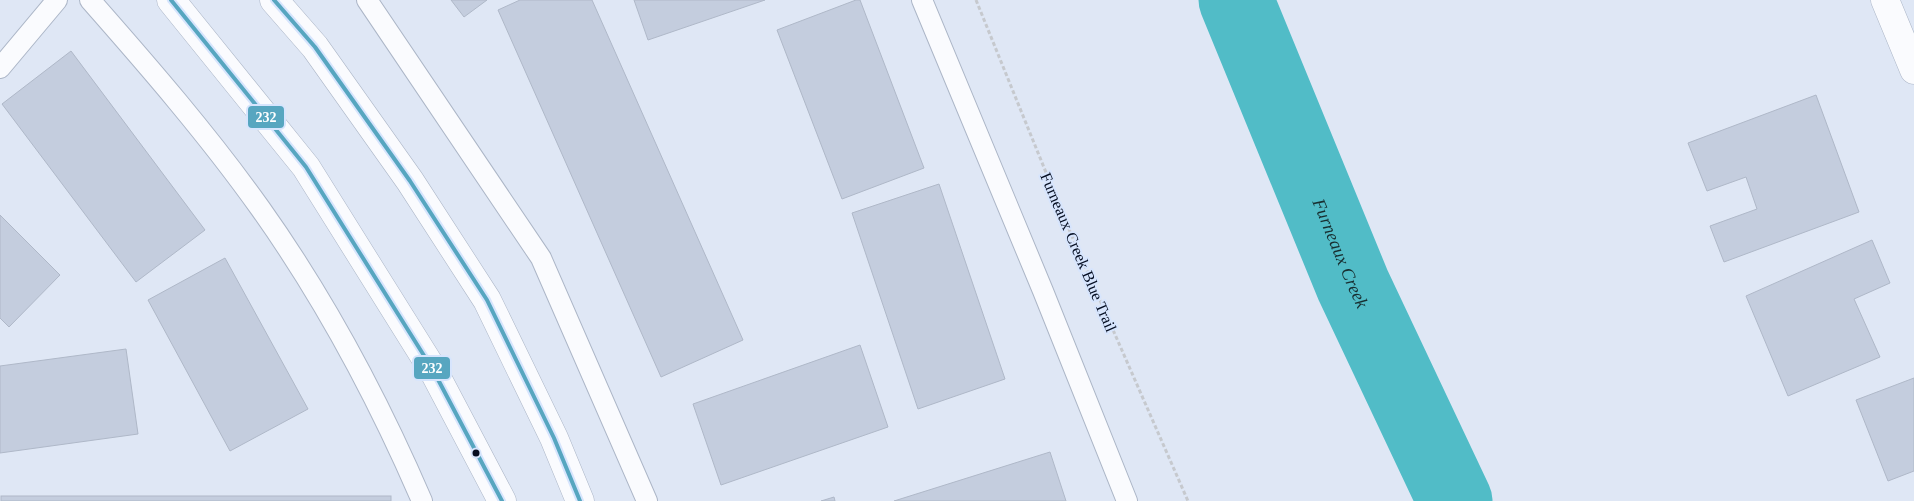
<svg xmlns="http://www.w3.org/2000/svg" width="1914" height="501" viewBox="0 0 1914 501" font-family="'Times New Roman',serif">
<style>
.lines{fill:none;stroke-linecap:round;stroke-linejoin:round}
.river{stroke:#51bcc7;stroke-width:75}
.building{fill:#c4cdde;stroke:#afb8c8}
.service-casing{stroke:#acb6c7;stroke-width:22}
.minor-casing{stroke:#acb6c7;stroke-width:29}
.tertiary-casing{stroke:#acb6c7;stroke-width:29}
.path{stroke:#c6c9ce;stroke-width:3;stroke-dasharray:4 2.5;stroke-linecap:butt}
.service{stroke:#fafbfe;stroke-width:20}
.minor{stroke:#fafbfe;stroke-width:28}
.tertiary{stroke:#fafbfe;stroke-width:28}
.bus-1-casing{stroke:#d7e5fd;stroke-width:8}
.bus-1{stroke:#57a6c0;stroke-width:4}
.bus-dot{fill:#050e22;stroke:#d7e5fd;stroke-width:2}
.labels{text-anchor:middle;stroke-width:4;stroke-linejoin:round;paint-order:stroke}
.street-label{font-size:16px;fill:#050e22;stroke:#d7e5fd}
.water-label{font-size:18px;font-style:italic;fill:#182e30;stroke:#d7e5fd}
.line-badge{stroke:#d7e5fd;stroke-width:2}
.badge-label{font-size:14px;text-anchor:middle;font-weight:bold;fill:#fff}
</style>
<rect width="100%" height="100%" fill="#dfe7f5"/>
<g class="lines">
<path class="river" id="s1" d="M1236 0 1353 285 1455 501"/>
</g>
<g class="building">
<polygon points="451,0 487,0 464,17"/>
<polygon points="520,0 592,0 743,340 661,377 498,10"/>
<polygon points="634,0 765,0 648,40"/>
<polygon points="856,0 860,0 924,168 842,199 777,30"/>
<polygon points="71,51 205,230 136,282 2,104"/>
<polygon points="1816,95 1859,212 1724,262 1710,226 1757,209 1746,177 1707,191 1688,143"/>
<polygon points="939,184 1005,379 918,409 852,213"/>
<polygon points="0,215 60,275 9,327 0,318"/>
<polygon points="1872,240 1890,283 1854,299 1880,357 1788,396 1746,296"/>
<polygon points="225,258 308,409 230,451 148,300"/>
<polygon points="860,345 888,427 721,485 693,404"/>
<polygon points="126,349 138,434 0,453 0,366"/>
<polygon points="1914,378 1914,471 1888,481 1856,400"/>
<polygon points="1050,452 1066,501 894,501"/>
<rect x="1" y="496" width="390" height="5"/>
<polygon points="834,497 835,501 821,501"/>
</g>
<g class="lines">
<g class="service-casing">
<g id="service">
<path d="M90 0C149 67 208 135 260 208 324 298 378 399 422 501"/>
<polyline points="367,0 541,258 647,501"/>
<polyline points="922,0 1043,291 1127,501"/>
<polyline points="0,68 57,0"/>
</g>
</g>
<g class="minor-casing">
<polyline id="minor" points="1885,0 1914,70"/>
</g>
<g class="tertiary-casing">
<g id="tertiary">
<polyline points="171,0 306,167 433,370 502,501"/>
<polyline points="274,0 315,47 410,181 487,300 554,438 580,501"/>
</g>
</g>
<polyline class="path" points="976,0 1071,234 1188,501"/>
<use href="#service" class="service"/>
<use href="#minor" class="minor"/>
<use href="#tertiary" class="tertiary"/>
<g class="bus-1-casing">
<g id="bus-1">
<polyline points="171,0 306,167 433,370 502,501"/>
<polyline points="274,0 315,47 410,181 487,300 554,438 580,501"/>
</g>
</g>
<use href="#bus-1" class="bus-1"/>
</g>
<circle class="bus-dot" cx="476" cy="453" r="4.5"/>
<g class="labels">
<g class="street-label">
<text transform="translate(1079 252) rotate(67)" y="6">Furneaux Creek Blue Trail</text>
</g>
<g class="water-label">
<text dy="6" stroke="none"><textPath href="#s1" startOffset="274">Furneaux Creek</textPath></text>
</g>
</g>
<g class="line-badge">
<rect x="247" y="105" width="38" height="24" rx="5" fill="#57a6c0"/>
<rect x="413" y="356" width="38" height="24" rx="5" fill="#57a6c0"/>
</g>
<g class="badge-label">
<text x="266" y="122">232</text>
<text x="432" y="373">232</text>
</g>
</svg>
